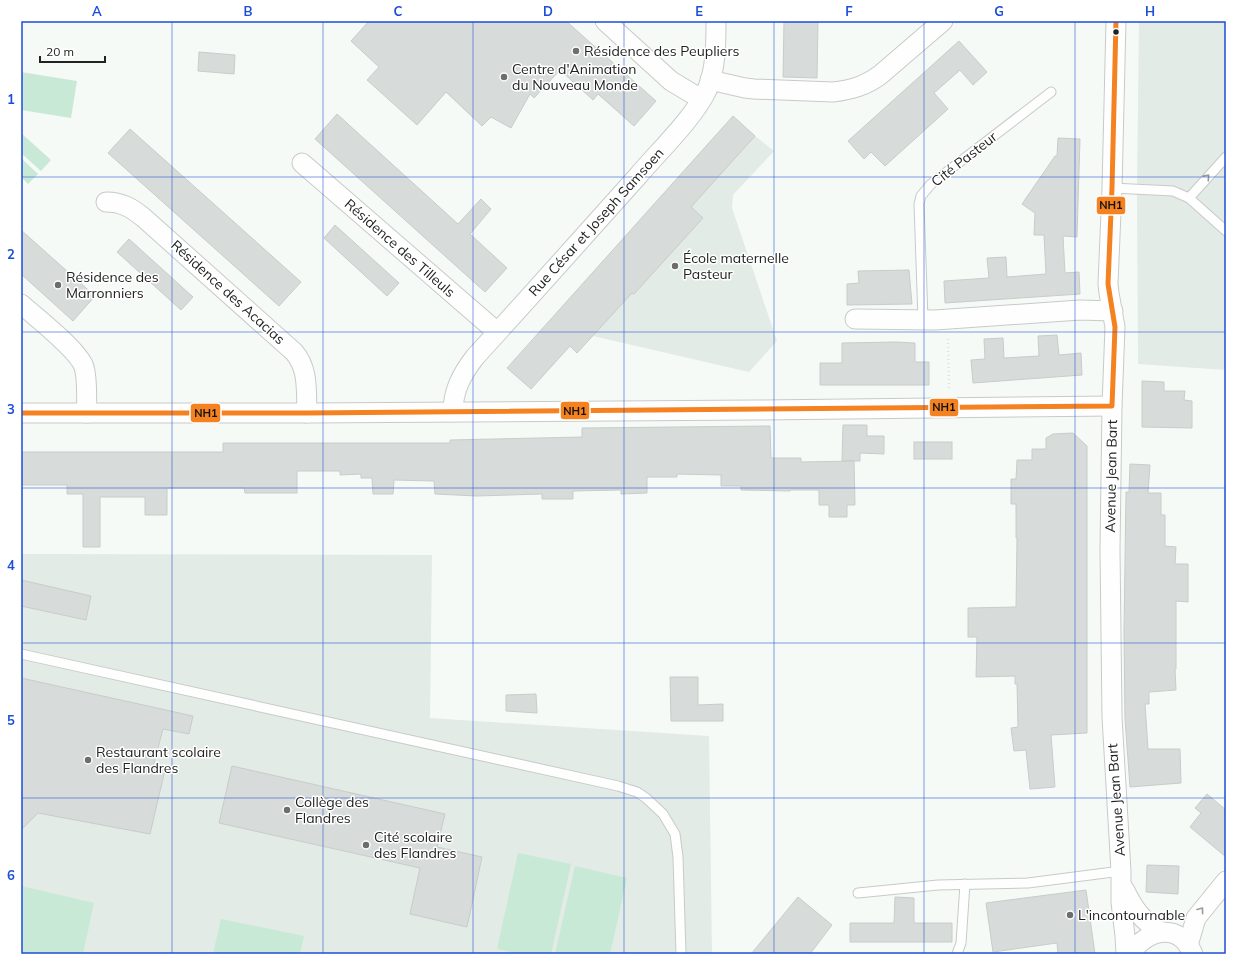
<svg xmlns="http://www.w3.org/2000/svg" width="1247" height="975" viewBox="0 0 1247 975" font-family="Mulish,sans-serif">
<style>
.built{fill:#e2ebe5}
.green{fill:#c8e9d6}
.building{fill:#d7dbd9;stroke:#c8ccca}
.lines{fill:none;stroke-linecap:round;stroke-linejoin:round}
.lane-casing{stroke:#c7cbc8;stroke-width:11}
.street-casing{stroke:#c7cbc8;stroke-width:21}
.path{stroke:#e1e1e1;stroke-width:2.5;stroke-dasharray:1 3;stroke-linecap:butt}
.lane{stroke:#fefefe;stroke-width:9}
.street{stroke:#fefefe;stroke-width:19}
.bus-1-casing{stroke:#fff;stroke-width:8}
.bus-1{stroke:#f58220;stroke-width:5}
.oneway{stroke:#9a9b9b}
.grid{fill:none;stroke:#1d4ed8;stroke-width:1;stroke-opacity:0.55}
.bus-dot{fill:#202321;stroke:#fff;stroke-width:1.5}
.poi-dot{fill:#6b6e6c;stroke:#fff;stroke-width:1.5}
.labels{text-anchor:middle;stroke-width:3;stroke-linejoin:round;paint-order:stroke}
.poi-label{font-size:14px;fill:#202321;stroke:#fff;text-anchor:start}
.street-label{font-size:14px;fill:#202321;stroke:#fff}
.line-badge{stroke:#fff;stroke-width:1.5}
.pale-badge-label{font-size:11px;text-anchor:middle;font-weight:bold;fill:#111}
.neatline{fill:none;stroke:#1d4ed8;stroke-width:1.5}
.grid-label{font-size:13px;text-anchor:middle;font-weight:bold;fill:#1d4ed8}
</style>
<rect width="100%" height="100%" fill="#f5faf7"/>
<g class="built">
<polygon points="1139,21 1226,21 1226,370 1138,364 1137,189"/>
<polygon points="755,136 774,151 733,195 732,208 777,341 749,372 593,336 577,353 546,325"/>
<polygon points="21,554 432,555 430,718 709,736 712,954 21,954"/>
</g>
<g class="green">
<polygon points="21,72 77,81 71,118 21,110"/>
<polygon points="21,133 51,160 41,171 21,153"/>
<polygon points="21,158 38,174 28,184 21,177"/>
<polygon points="518,853 571,864 551,954 520,954 497,949"/>
<polygon points="575,866 627,878 610,954 555,954"/>
<polygon points="21,886 94,903 83,954 21,954"/>
<polygon points="221,919 304,936 300,954 213,954"/>
</g>
<g class="building">
<polygon points="369,21 566,21 656,101 634,126 598,94 593,100 560,70 534,98 530,94 511,128 491,117 482,126 446,92 417,125 367,80 379,67 351,41"/>
<polygon points="784,21 818,21 817,78 783,77"/>
<polygon points="959,41 987,72 973,85 960,70 934,93 948,109 885,166 871,152 864,159 848,141"/>
<polygon points="199,52 235,55 234,74 198,71"/>
<polygon points="337,114 458,224 481,199 491,209 470,234 507,268 485,292 315,139"/>
<polygon points="733,116 755,136 691,207 703,218 634,294 632,293 577,353 570,346 531,389 507,368"/>
<polygon points="130,129 301,282 279,306 108,153"/>
<polygon points="1058,138 1080,139 1077,237 1063,236 1065,273 1079,272 1080,294 945,303 944,281 989,278 987,258 1006,257 1007,277 1046,274 1044,235 1034,235 1035,213 1022,204 1055,156 1057,156"/>
<polygon points="335,225 399,283 387,296 324,238"/>
<polygon points="21,230 95,296 73,321 21,274"/>
<polygon points="129,239 193,297 181,310 117,252"/>
<polygon points="909,270 912,304 847,305 847,284 859,283 858,271"/>
<polygon points="1057,335 1059,355 1081,353 1082,375 973,383 971,360 985,359 984,339 1003,338 1004,358 1039,356 1038,336"/>
<polygon points="896,342 915,343 915,362 929,362 929,385 820,385 820,363 842,363 842,343"/>
<polygon points="1142,381 1164,382 1164,391 1185,391 1184,400 1192,401 1192,428 1142,427"/>
<polygon points="843,425 867,425 867,436 884,436 884,454 860,453 860,461 842,461"/>
<polygon points="770,426 771,458 801,458 801,462 854,461 855,505 847,505 847,517 829,517 829,505 819,505 819,490 791,490 790,491 741,490 741,486 721,486 721,475 677,474 677,477 647,477 647,493 621,494 621,490 573,491 573,499 542,499 542,494 477,496 435,494 434,481 394,480 393,494 373,494 372,478 361,478 361,474 340,475 340,471 297,471 297,493 245,493 244,488 167,488 167,515 145,515 145,497 100,497 100,547 83,547 83,494 67,494 67,485 21,485 21,452 223,452 223,443 450,443 450,440 582,437 582,428"/>
<polygon points="1073,433 1087,446 1087,733 1051,735 1055,787 1030,789 1026,750 1014,751 1011,728 1018,727 1017,684 1015,684 1015,676 976,677 977,637 968,637 968,608 1016,607 1017,538 1016,538 1016,504 1011,504 1011,479 1016,479 1017,460 1032,460 1032,449 1046,449 1046,438 1053,434"/>
<rect x="914" y="442" width="38" height="17"/>
<polygon points="1130,464 1150,465 1148,493 1161,493 1161,515 1165,515 1165,546 1176,547 1175,564 1188,564 1188,602 1176,601 1176,669 1175,669 1176,690 1149,692 1149,704 1145,704 1148,749 1180,749 1181,783 1130,787 1125,719 1124,631 1126,492 1129,492"/>
<polygon points="21,580 91,596 86,620 21,606"/>
<polygon points="670,677 698,677 698,705 723,704 723,721 671,721"/>
<polygon points="21,678 193,716 189,734 163,729 153,767 165,770 150,834 38,813 21,830"/>
<polygon points="536,694 537,713 506,711 506,695"/>
<polygon points="232,766 445,814 437,847 482,857 467,927 410,914 420,868 219,823"/>
<polygon points="1207,794 1226,810 1226,857 1190,827 1201,813 1195,808"/>
<polygon points="1147,865 1179,866 1178,894 1146,892"/>
<polygon points="1086,890 1095,954 1058,954 1057,943 993,952 986,903"/>
<polygon points="798,897 832,925 810,954 751,954"/>
<polygon points="895,897 914,898 914,923 952,923 952,942 850,942 850,923 894,923"/>
</g>
<g class="lines">
<g class="lane-casing">
<g id="lane">
<polyline points="1112,188 1173,191 1189,198 1226,231"/>
<polyline points="1189,198 1226,157"/>
<polyline points="923,320 919,204 921,196 931,184 1051,92"/>
<polyline points="21,654 618,786 637,792 646,798 663,814 675,834 678,857 681,954"/>
<polyline points="858,893 938,885 1028,883 1121,871"/>
<polyline points="957,954 961,943 965,884"/>
</g>
</g>
<g class="street-casing">
<g id="street">
<polyline points="605,21 671,81 701,99"/>
<polyline points="1116,21 1112,188 1108,284 1109,293 1115,327 1112,406 1110,550 1112,717 1121,871 1121,902 1125,936 1126,954"/>
<path d="M710 80 745 88 754 89 833 92C851 90 865 86 880 75L943 21"/>
<polyline points="302,163 497,332"/>
<path d="M106 202C122 202 132 208 144 218L294 352C309 369 306 392 307 413"/>
<path d="M21 304C35 316 79 351 84 367 88 381 86 398 87 413"/>
<polyline points="855,319 935,320 1080,310 1113,311"/>
<path d="M453 412C453 390 462 374 475 357 529 298 583 237 637 177 658 152 693 119 707 90 716 69 716 43 716 21"/>
<polyline points="21,413 307,413 757,410 1112,406"/>
<path d="M1124 889C1134 909 1141 920 1161 932"/>
<polyline points="1188,945 1196,918 1226,881"/>
<path d="M1130 954C1148 929 1179 921 1193 954"/>
</g>
</g>
<polyline class="path" points="948,339 949,388"/>
<use href="#lane" class="lane"/>
<use href="#street" class="street"/>
<g class="bus-1-casing">
<polyline id="bus-1" points="21,413 307,413 1112,406 1115,327 1108,284 1112,188 1116,21"/>
</g>
<use href="#bus-1" class="bus-1"/>
</g>
<defs><path id="oneway-chevron" d="M-2-3.5L2.5 0L-2 3.5" fill="none" stroke-width="1.6" stroke-linecap="round" stroke-linejoin="round"/></defs>
<g class="oneway">
<use href="#oneway-chevron" transform="translate(1207 177) rotate(-48)"/>
<use href="#oneway-chevron" transform="translate(1201 910) rotate(-53)"/>
</g>
<path class="grid" d="M172 21V954M323 21V954M473 21V954M624 21V954M774 21V954M924 21V954M1075 21V954M21 177H1226M21 332H1226M21 488H1226M21 643H1226M21 798H1226"/>
<circle class="bus-dot" cx="1116" cy="32" r="3.5"/>
<g class="poi-dot">
<circle cx="576" cy="51" r="4"/>
<circle cx="504" cy="77" r="4"/>
<circle cx="675" cy="266" r="4"/>
<circle cx="58" cy="285" r="4"/>
<circle cx="88" cy="760" r="4"/>
<circle cx="287" cy="810" r="4"/>
<circle cx="366" cy="845" r="4"/>
<circle cx="1070" cy="915" r="4"/>
</g>
<g class="labels">
<g class="poi-label">
<text x="584" y="56">Résidence des Peupliers</text>
<text x="512" y="74">Centre d'Animation<tspan x="512" dy="16">du Nouveau Monde</tspan></text>
<text x="683" y="263">École maternelle<tspan x="683" dy="16">Pasteur</tspan></text>
<text x="66" y="282">Résidence des<tspan x="66" dy="16">Marronniers</tspan></text>
<text x="96" y="757">Restaurant scolaire<tspan x="96" dy="16">des Flandres</tspan></text>
<text x="295" y="807">Collège des<tspan x="295" dy="16">Flandres</tspan></text>
<text x="374" y="842">Cité scolaire<tspan x="374" dy="16">des Flandres</tspan></text>
<text x="1078" y="920">L'incontournable</text>
</g>
<g class="street-label">
<text transform="translate(964 159) rotate(-38)" y="5">Cité Pasteur</text>
<text transform="translate(596 222) rotate(-48)" y="5">Rue César et Joseph Samsoen</text>
<text transform="translate(400 248) rotate(41)" y="5">Résidence des Tilleuls</text>
<text transform="translate(228 292) rotate(42)" y="5">Résidence des Acacias</text>
<text transform="translate(1111 476) rotate(-89)" y="5">Avenue Jean Bart</text>
<text transform="translate(1116 800) rotate(-94)" y="5">Avenue Jean Bart</text>
</g>
</g>
<g class="line-badge">
<rect x="1096" y="196" width="30" height="19" rx="4" fill="#f58220"/>
<rect x="929" y="398" width="30" height="19" rx="4" fill="#f58220"/>
<rect x="560" y="401" width="30" height="19" rx="4" fill="#f58220"/>
<rect x="190" y="403" width="31" height="20" rx="4" fill="#f58220"/>
</g>
<g class="pale-badge-label">
<text x="1111" y="209">NH1</text>
<text x="944" y="411">NH1</text>
<text x="575" y="415">NH1</text>
<text x="206" y="417">NH1</text>
</g>
<rect width="1247" height="975" fill="none" stroke="#ffffff" stroke-width="44"/>
<path d="M40 56v6h65v-6" fill="none" stroke="#202321" stroke-width="2"/>
<text x="46" y="56" font-size="12" fill="#202321" stroke="#ffffff" stroke-width="3" paint-order="stroke">20 m</text>
<rect x="22" y="22" width="1203" height="931" class="neatline"/>
<g class="grid-label">
<text x="97" y="16">A</text>
<text x="248" y="16">B</text>
<text x="398" y="16">C</text>
<text x="548" y="16">D</text>
<text x="699" y="16">E</text>
<text x="849" y="16">F</text>
<text x="999" y="16">G</text>
<text x="1150" y="16">H</text>
<text x="11" y="104">1</text>
<text x="11" y="259">2</text>
<text x="11" y="414">3</text>
<text x="11" y="570">4</text>
<text x="11" y="725">5</text>
<text x="11" y="880">6</text>
</g>
</svg>
